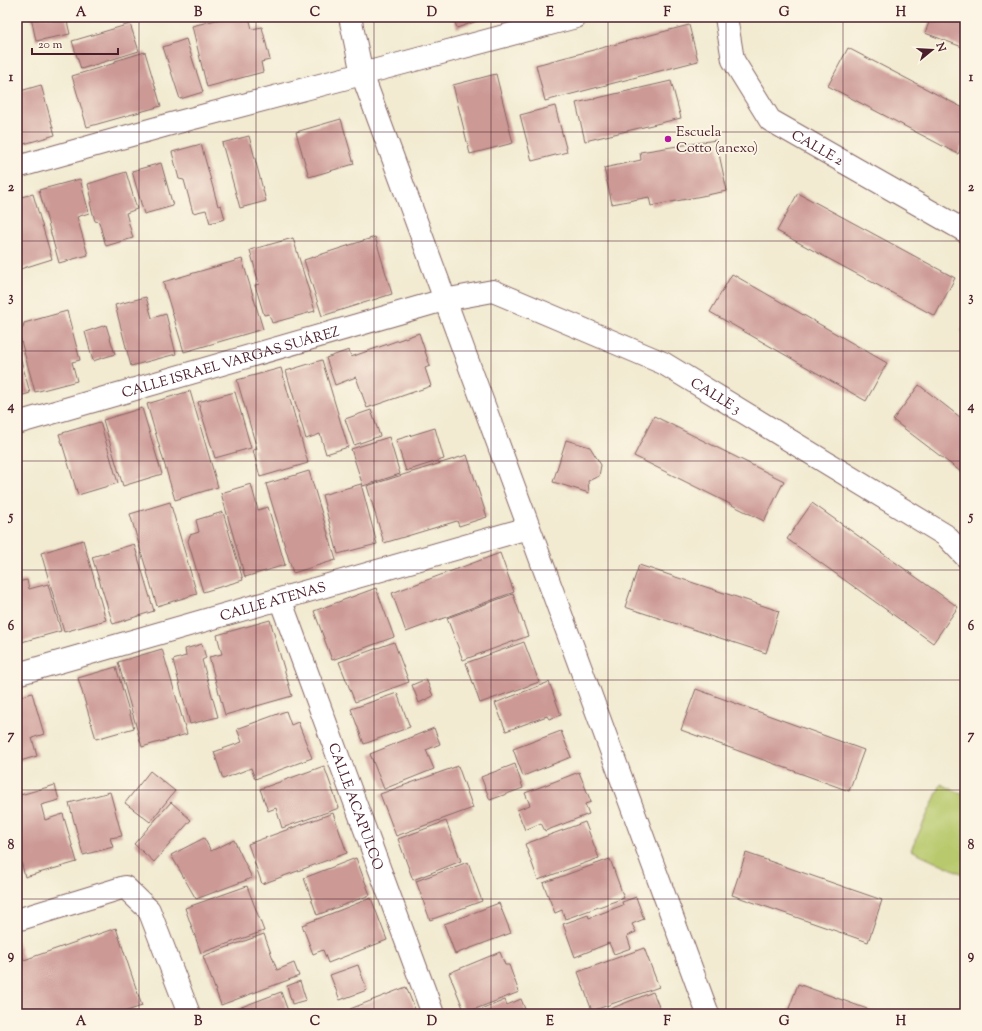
<svg xmlns="http://www.w3.org/2000/svg" width="982" height="1031" viewBox="0 0 982 1031" font-family="'Sorts Mill Goudy',serif">
<style>
.green{fill:#b7c96c;stroke:#80744c}
.building{fill:#cc9995}
.lines{fill:none;stroke-linecap:round;stroke-linejoin:round}
.street-casing{stroke:#856665;stroke-width:24}
.secondary-casing{stroke:#856665;stroke-width:24}
.street{stroke:#fff;stroke-width:22}
.secondary{stroke:#fff;stroke-width:22}
.grid{fill:none;stroke:#4a1f2b;stroke-width:1;stroke-opacity:0.55}
.poi-dot{fill:#b5179e;stroke:#fcf5e5;stroke-width:1.5}
.labels{text-anchor:middle;stroke-width:3.5;stroke-linejoin:round;paint-order:stroke}
.poi-label{font-size:14px;fill:#4a1f2b;stroke:#fcf5e5;text-anchor:start}
.street-label{font-size:14px;fill:#4a1f2b;stroke:#fcf5e5}
.neatline{fill:none;stroke:#4a1f2b;stroke-width:1.5}
.grid-label{font-size:13px;text-anchor:middle;font-weight:bold;fill:#4a1f2b}
</style>
<rect width="100%" height="100%" fill="#fcf5e5"/>
<filter id="ink" filterUnits="userSpaceOnUse"><feTurbulence type="fractalNoise" baseFrequency=".025" numOctaves="2"/><feDisplacementMap in="SourceGraphic" scale="8" xChannelSelector="R" yChannelSelector="G"/><feConvolveMatrix kernelMatrix="1 2 1 2 8 2 1 2 1" color-interpolation-filters="sRGB"/></filter>
<filter id="wash" filterUnits="userSpaceOnUse"><feTurbulence type="fractalNoise" baseFrequency=".012" numOctaves="4" result="noise"/><feDisplacementMap in="SourceGraphic" scale="16" xChannelSelector="R" yChannelSelector="G"/><feGaussianBlur stdDeviation="0.9" result="paint"/><feColorMatrix in="noise" values="0 0 0 0 0 0 0 0 0 0 0 0 0 0 0 0 0 1.4 0 .05"/><feComposite in="paint" operator="in"/></filter>
<g filter="url(#wash)">
<rect width="100%" height="100%" fill="#f2ebd2"/>
<polygon class="green" points="941,784 965,795 965,875 911,850"/>
<g id="blocks">
<g class="building">
<polygon points="31,17 66,17 70,34 36,41"/>
<polygon points="228,17 249,17 252,29 262,27 270,60 261,62 263,72 207,87 192,26"/>
<polygon points="453,17 488,17 457,28"/>
<polygon points="931,17 965,17 965,48 925,33"/>
<polygon points="130,24 139,51 81,69 72,41"/>
<polygon points="689,25 698,61 545,101 536,65"/>
<polygon points="186,39 203,92 180,99 163,47"/>
<polygon points="848,48 965,109 965,141 958,154 828,86"/>
<polygon points="145,52 161,106 87,127 72,76 115,63 115,61"/>
<polygon points="496,74 513,143 470,154 453,85"/>
<polygon points="671,81 681,118 585,141 576,103"/>
<polygon points="41,85 55,135 17,146 17,92"/>
<polygon points="555,106 567,152 532,161 520,115"/>
<polygon points="341,119 354,164 309,177 296,132"/>
<polygon points="249,136 266,201 240,208 222,143"/>
<polygon points="716,140 727,191 651,206 649,197 612,204 604,168 641,160 640,152"/>
<polygon points="201,144 218,206 221,205 225,219 210,223 206,210 193,213 184,180 179,179 172,152"/>
<polygon points="161,163 173,206 144,214 132,171"/>
<polygon points="126,172 137,209 126,213 133,238 106,246 99,222 95,221 90,203 92,200 88,184"/>
<polygon points="80,179 89,213 77,217 88,255 59,263 39,190"/>
<polygon points="798,193 955,278 935,316 777,231"/>
<polygon points="33,194 52,259 17,270 17,198"/>
<polygon points="375,237 392,294 322,316 304,260"/>
<polygon points="293,238 315,311 272,323 269,314 264,315 255,285 259,284 250,250"/>
<polygon points="242,259 263,329 184,352 163,282"/>
<polygon points="732,274 887,363 866,401 710,312"/>
<polygon points="146,297 152,318 166,314 176,354 131,366 115,305"/>
<polygon points="67,311 80,360 72,362 77,381 35,392 18,330 23,328 24,323"/>
<polygon points="106,325 115,354 93,361 85,332"/>
<polygon points="965,325 965,333 961,331"/>
<polygon points="419,333 430,366 425,368 431,386 367,408 356,377 335,385 326,358 349,350 351,357"/>
<polygon points="17,345 30,393 17,397"/>
<polygon points="322,360 348,447 326,454 320,434 306,439 286,371"/>
<polygon points="281,368 308,463 260,477 253,450 257,449 237,380"/>
<polygon points="919,385 965,421 965,475 893,420"/>
<polygon points="190,391 218,487 175,500 147,404"/>
<polygon points="235,392 251,448 215,458 198,402"/>
<polygon points="142,408 162,474 123,486 103,420"/>
<polygon points="371,410 380,436 354,445 345,419"/>
<polygon points="654,416 784,481 764,521 634,456"/>
<polygon points="100,422 118,483 78,495 59,434"/>
<polygon points="435,428 444,459 406,471 396,440"/>
<polygon points="389,437 400,474 363,486 351,449"/>
<polygon points="566,440 590,447 601,465 599,476 588,481 589,493 553,482"/>
<polygon points="467,455 487,517 459,526 457,521 384,543 367,486"/>
<polygon points="309,471 336,560 293,573 266,484"/>
<polygon points="17,472 21,485 17,486"/>
<polygon points="251,484 258,510 268,507 285,565 245,577 221,493"/>
<polygon points="361,484 377,544 338,554 322,495"/>
<polygon points="170,502 197,594 157,606 130,514"/>
<polygon points="812,503 958,607 933,643 787,539"/>
<polygon points="223,512 243,580 203,592 188,541 190,535 199,532 196,520"/>
<polygon points="83,540 106,620 64,632 41,553"/>
<polygon points="134,544 154,611 113,624 92,557"/>
<polygon points="500,553 514,592 406,632 392,593"/>
<polygon points="639,565 779,611 766,653 625,607"/>
<polygon points="27,580 29,589 48,584 61,631 18,643 17,582"/>
<polygon points="376,588 394,637 332,660 314,611"/>
<polygon points="513,594 528,636 463,660 447,618"/>
<polygon points="270,620 292,696 225,715 209,657 222,654 217,635"/>
<polygon points="394,642 409,682 355,702 339,662"/>
<polygon points="524,642 539,682 480,703 466,663"/>
<polygon points="202,644 206,658 202,660 218,717 190,724 173,660 186,656 185,649"/>
<polygon points="162,649 187,734 142,747 118,662"/>
<polygon points="116,667 134,728 96,739 78,678"/>
<polygon points="426,679 433,696 419,703 412,685"/>
<polygon points="549,682 561,715 549,719 547,716 506,731 495,703"/>
<polygon points="696,689 864,750 849,791 681,730"/>
<polygon points="32,693 44,734 32,738 37,756 17,762 17,698"/>
<polygon points="397,693 410,727 364,744 351,709"/>
<polygon points="286,711 291,725 298,722 312,758 255,779 251,768 223,779 214,752 242,742 237,729"/>
<polygon points="434,728 440,744 426,750 434,769 384,789 370,754"/>
<polygon points="561,731 571,757 523,776 513,749"/>
<polygon points="515,764 523,788 490,800 481,777"/>
<polygon points="324,766 339,808 282,828 276,808 268,811 260,789"/>
<polygon points="458,766 473,808 396,836 380,794"/>
<polygon points="150,771 175,791 150,822 125,803"/>
<polygon points="579,772 591,802 585,804 589,814 545,831 541,823 525,830 517,810 530,805 525,793"/>
<polygon points="55,785 59,800 41,805 45,820 63,814 77,862 25,877 17,846 17,796"/>
<polygon points="110,792 122,836 110,838 113,847 83,855 69,803"/>
<polygon points="171,802 191,820 154,862 134,844"/>
<polygon points="333,813 347,853 262,884 248,844"/>
<polygon points="446,821 461,861 413,880 398,839"/>
<polygon points="585,822 599,858 538,880 525,844"/>
<polygon points="204,838 211,851 234,840 252,878 196,899 171,855"/>
<polygon points="746,853 882,900 868,942 732,895"/>
<polygon points="356,858 370,895 317,915 304,878"/>
<polygon points="610,859 624,898 565,919 562,910 555,913 543,883"/>
<polygon points="468,862 482,901 430,920 416,881"/>
<polygon points="17,864 20,872 17,873"/>
<polygon points="247,886 264,931 201,953 185,908"/>
<polygon points="636,897 644,919 632,924 636,932 627,936 631,948 614,954 609,943 575,957 563,924 588,915 589,918 623,905 622,902"/>
<polygon points="371,898 387,940 328,963 323,950 313,954 302,925"/>
<polygon points="499,903 511,933 455,954 444,924"/>
<polygon points="116,928 142,1006 118,1014 17,1014 17,940 24,960"/>
<polygon points="264,934 277,970 294,963 299,976 221,1005 203,956"/>
<polygon points="644,948 659,987 592,1011 578,972"/>
<polygon points="500,952 505,965 509,965 519,992 465,1013 449,973"/>
<polygon points="358,965 367,990 340,1000 330,975"/>
<polygon points="300,981 306,1000 292,1004 287,986"/>
<polygon points="798,984 881,1014 787,1014"/>
<polygon points="406,987 417,1014 352,1014 350,1009"/>
<polygon points="281,992 288,1011 280,1014 223,1014"/>
<polygon points="653,992 662,1014 597,1014"/>
<polygon points="521,999 527,1014 471,1014 505,1000 507,1005"/>
</g>
</g>
</g>
<g filter="url(#ink)">
<use href="#blocks" fill-opacity="0" stroke="#856665" stroke-width="1"/>
<g class="lines">
<g class="street-casing">
<g id="street">
<path id="s1" d="M726 17 733 60 770 120 965 231"/>
<polyline points="362,74 576,17"/>
<path id="s2" d="M17 423 444 300 493 291 663 363 945 535 965 556"/>
<path id="s3" d="M280 599 433 1014"/>
<path id="s4" d="M17 674 528 528"/>
<polyline points="17,920 125,887 149,910 189,1014"/>
</g>
</g>
<g class="secondary-casing">
<g id="secondary">
<polyline points="350,17 362,74 708,1014"/>
<polyline points="17,167 171,124 362,74"/>
</g>
</g>
<use href="#street" class="street"/>
<use href="#secondary" class="secondary"/>
</g>
</g>
<path class="grid" d="M139 17V1014M256 17V1014M374 17V1014M491 17V1014M608 17V1014M726 17V1014M843 17V1014M17 132H965M17 241H965M17 351H965M17 461H965M17 570H965M17 680H965M17 790H965M17 899H965"/>
<circle class="poi-dot" cx="668" cy="139" r="4"/>
<g class="labels">
<g class="poi-label">
<text x="676" y="136">Escuela<tspan x="676" dy="16">Cotto (anexo)</tspan></text>
</g>
<g class="street-label">
<text dy="5" stroke="none"><textPath href="#s1" startOffset="169">CALLE 2</textPath></text>
<text dy="5" stroke="none"><textPath href="#s2" startOffset="222">CALLE ISRAEL VARGAS SUÁREZ</textPath></text>
<text dy="5" stroke="none"><textPath href="#s2" startOffset="741">CALLE 3</textPath></text>
<text dy="5" stroke="none"><textPath href="#s4" startOffset="266">CALLE ATENAS</textPath></text>
<text dy="5" stroke="none"><textPath href="#s3" startOffset="221">CALLE ACAPULCO</textPath></text>
</g>
</g>
<rect width="982" height="1031" fill="none" stroke="#fcf5e5" stroke-width="44"/>
<g transform="translate(932 50) rotate(72)" stroke="#fcf5e5" stroke-width="3" paint-order="stroke">
<path d="M0-3L7 15L0 10L-7 15Z" fill="#4a1f2b"/>
<text y="-6" font-size="11" font-weight="bold" text-anchor="middle" fill="#4a1f2b">N</text>
</g>
<path d="M32 48v6h86v-6" fill="none" stroke="#4a1f2b" stroke-width="2"/>
<text x="38" y="48" font-size="12" fill="#4a1f2b" stroke="#fcf5e5" stroke-width="3" paint-order="stroke">20 m</text>
<rect x="22" y="22" width="938" height="987" class="neatline"/>
<g class="grid-label">
<text x="81" y="16">A</text>
<text x="198" y="16">B</text>
<text x="315" y="16">C</text>
<text x="432" y="16">D</text>
<text x="550" y="16">E</text>
<text x="667" y="16">F</text>
<text x="784" y="16">G</text>
<text x="901" y="16">H</text>
<text x="11" y="81">1</text>
<text x="971" y="81">1</text>
<text x="11" y="191">2</text>
<text x="971" y="191">2</text>
<text x="11" y="301">3</text>
<text x="971" y="301">3</text>
<text x="11" y="410">4</text>
<text x="971" y="410">4</text>
<text x="11" y="520">5</text>
<text x="971" y="520">5</text>
<text x="11" y="630">6</text>
<text x="971" y="630">6</text>
<text x="11" y="739">7</text>
<text x="971" y="739">7</text>
<text x="11" y="849">8</text>
<text x="971" y="849">8</text>
<text x="11" y="959">9</text>
<text x="971" y="959">9</text>
<text x="81" y="1025">A</text>
<text x="198" y="1025">B</text>
<text x="315" y="1025">C</text>
<text x="432" y="1025">D</text>
<text x="550" y="1025">E</text>
<text x="667" y="1025">F</text>
<text x="784" y="1025">G</text>
<text x="901" y="1025">H</text>
</g>
</svg>
